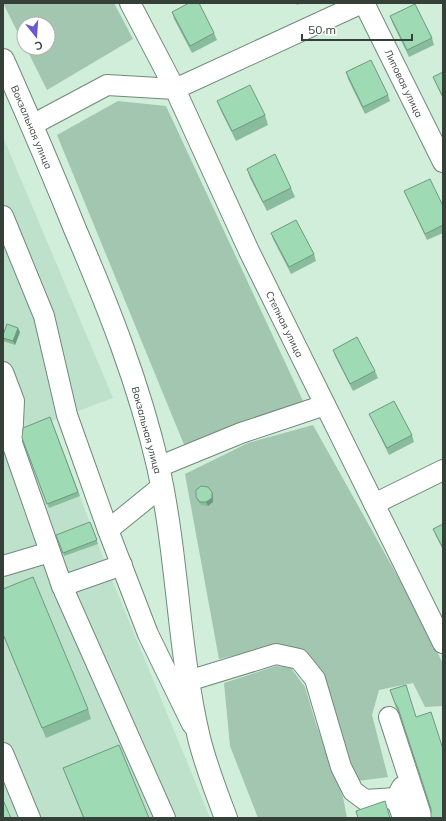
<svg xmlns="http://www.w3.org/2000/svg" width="446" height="821" viewBox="0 0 446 821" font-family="Mulish,sans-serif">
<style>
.built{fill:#bee1cb}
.green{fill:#a2c6af}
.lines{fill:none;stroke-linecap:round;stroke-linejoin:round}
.minor-casing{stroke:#708a79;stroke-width:22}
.major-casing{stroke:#708a79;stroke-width:24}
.minor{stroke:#fff;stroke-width:20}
.major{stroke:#fff;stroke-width:22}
.wall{fill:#88bc9c}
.shaded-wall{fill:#6f997f}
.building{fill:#9edbb5;stroke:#6f997f}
.labels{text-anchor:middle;stroke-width:4;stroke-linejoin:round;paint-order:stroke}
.street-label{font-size:10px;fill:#344038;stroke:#fff}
</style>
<rect width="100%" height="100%" fill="#d0eeda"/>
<polygon class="built" points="3,137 113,398 51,421 108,570 210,818 3,818"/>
<g class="green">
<polygon points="3,3 114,3 133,39 47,90 26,48 48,48 48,24 24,24 24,45"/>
<polygon points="118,101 166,106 304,403 185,447 57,135"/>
<polygon points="313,425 417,611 443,664 443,706 425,707 413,683 379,690 372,715 388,777 358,781 306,650 264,649 219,659 185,474 248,443"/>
<polygon points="276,666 291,668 305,687 316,724 343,797 347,818 258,818 230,746 224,683"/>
</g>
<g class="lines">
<g class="minor-casing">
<g id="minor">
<polyline points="130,3 175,89 249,251 443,643"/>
<polyline points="364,3 443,162"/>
<polyline points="32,125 107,85 175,89 362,3"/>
<polyline points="3,216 44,316 67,415 108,530 148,634 192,724"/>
<polyline points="3,372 14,401 12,443 62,586 165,818"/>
<polyline points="158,467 241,433 325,405"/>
<polyline points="374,504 443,470"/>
<polyline points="108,530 161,487"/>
<polyline points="3,566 50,552"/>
<polyline points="62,586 122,565"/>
<polyline points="188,681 276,654 299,659 315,679 341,767 353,791 365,800 396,798"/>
<polyline points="389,717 422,818"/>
<polyline points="3,753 30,818"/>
<polyline points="402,787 396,798 403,818"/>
</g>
</g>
<g class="major-casing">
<path id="major" d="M3 60C28 116 52 172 75 229 108 306 139 384 158 466 178 556 178 649 199 738 206 766 216 792 226 818"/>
</g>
<use href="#minor" class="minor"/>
<use href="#major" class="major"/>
</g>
<g class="wall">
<polygon points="296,3 301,3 297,5"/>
<polygon points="172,12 214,33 217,40 192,53 174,19"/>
<polygon points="390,16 432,38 434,45 409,57 392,22"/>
<polygon points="346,72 388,95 390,101 365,114 348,79"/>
<polygon points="443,72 443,99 436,84 433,77"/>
<polygon points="217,101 265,115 268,125 236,141 221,111"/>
<polygon points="247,169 291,188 295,197 267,211 250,178"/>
<polygon points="404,191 443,206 443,233 427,240 407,197"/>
<polygon points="271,233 314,254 316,261 291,274 273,239"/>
<polygon points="20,332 15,345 3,341 3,335"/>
<polygon points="333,350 375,371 378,378 353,391 335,356"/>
<polygon points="369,414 412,435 414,442 389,455 372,420"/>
<polygon points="50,417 80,496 49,508 22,438"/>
<polygon points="213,495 213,502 208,506 201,505 197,500 196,497"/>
<polygon points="90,522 98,544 64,556 63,553"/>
<polygon points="443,524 443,550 436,536 433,529"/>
<polygon points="3,589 88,709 91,719 46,738 3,635"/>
<polygon points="406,685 431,809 400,713 396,708 390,690"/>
<polygon points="63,768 149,818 83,818"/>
</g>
<g class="shaded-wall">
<polygon points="18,328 20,332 15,345 13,341"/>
<polygon points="212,492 213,495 213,502 208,506 206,502"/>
</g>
<g class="building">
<polygon points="189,3 199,3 214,33 190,46 172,12"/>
<polygon points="415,4 432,38 407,50 390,16"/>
<polygon points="371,60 388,95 363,107 346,72"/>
<polygon points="443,72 443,97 433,77"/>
<polygon points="250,85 265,115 232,131 217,101"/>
<polygon points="275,154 291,188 263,202 247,169"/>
<polygon points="430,179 443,206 443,225 425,234 404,191"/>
<polygon points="296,220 314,254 289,267 271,233"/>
<polygon points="7,324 18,328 13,341 3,338 3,335"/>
<polygon points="357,337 375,371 350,384 333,350"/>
<polygon points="394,401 412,435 387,448 369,414"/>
<polygon points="50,417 78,492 47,504 22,438 23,428"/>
<polygon points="201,486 208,487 212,492 212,498 206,502 200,502 196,497 196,490"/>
<polygon points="90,522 97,540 63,553 56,535"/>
<polygon points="443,524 443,548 433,529"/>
<polygon points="33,577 88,709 42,728 3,634 3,589"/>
<polygon points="406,685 416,717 431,712 443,749 443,818 432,818 431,816 431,809 398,708 395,703 390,690"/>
<polygon points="119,745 149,818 84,818 63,768"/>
<polygon points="3,800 11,818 3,818"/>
<polygon points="385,801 390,818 358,818 356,811"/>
</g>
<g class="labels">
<g class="street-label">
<text transform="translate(404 83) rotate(64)" y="4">Липовая улица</text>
<text transform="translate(32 127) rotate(67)" y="4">Вокзальная улица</text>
<text transform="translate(285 324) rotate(64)" y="4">Степная улица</text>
<text transform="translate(147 430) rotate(75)" y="4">Вокзальная улица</text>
</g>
</g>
<rect width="446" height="821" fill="none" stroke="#344038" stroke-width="8"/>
<g transform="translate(36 36) rotate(163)"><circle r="19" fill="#ffffff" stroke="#aeb3af"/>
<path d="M0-3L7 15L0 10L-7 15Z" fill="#6d58d2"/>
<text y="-6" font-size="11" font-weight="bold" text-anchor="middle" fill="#344038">С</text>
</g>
<path d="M302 34v6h110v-6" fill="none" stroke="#344038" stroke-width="2"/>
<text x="308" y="34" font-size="12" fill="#344038" stroke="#ffffff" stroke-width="3" paint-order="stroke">50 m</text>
</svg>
